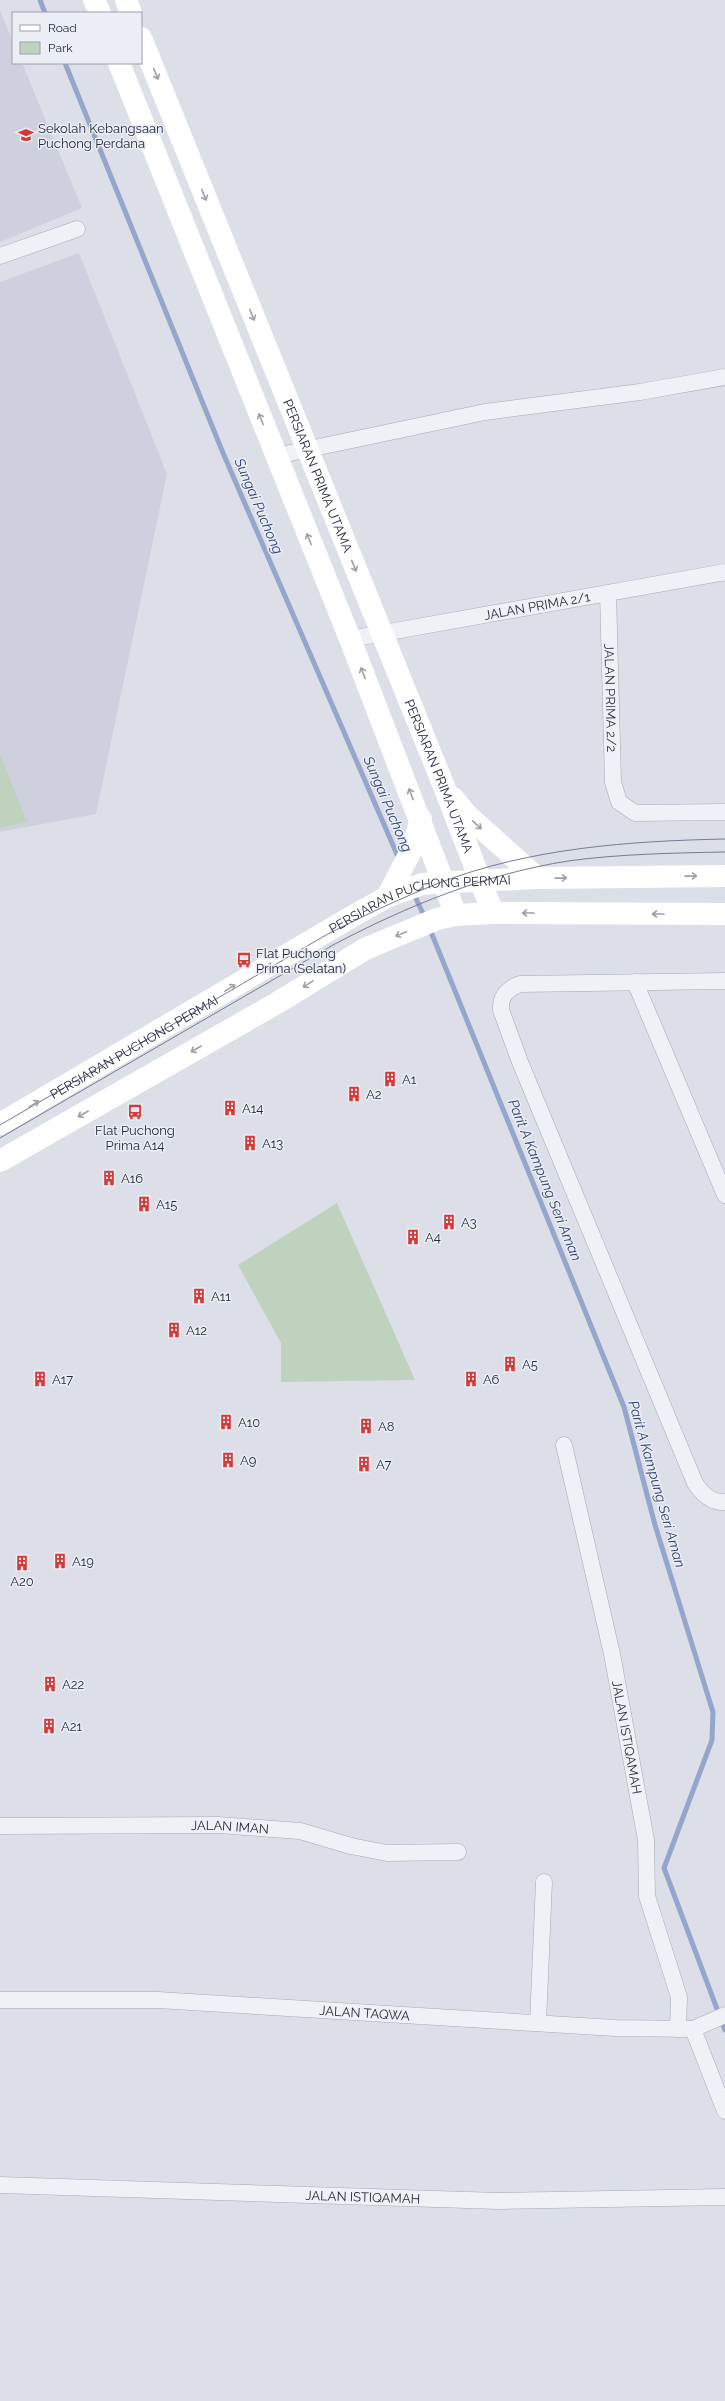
<svg xmlns="http://www.w3.org/2000/svg" width="725" height="2401" viewBox="0 0 725 2401" font-family="Raleway,sans-serif">
<style>
.built{fill:#ced1dd}
.green{fill:#bfd2bd}
.lines{fill:none;stroke-linecap:round;stroke-linejoin:round}
.stream{stroke:#94a6cb;stroke-width:5}
.street-casing{stroke:#a5a9b5;stroke-width:17}
.street{stroke:#eff1f6;stroke-width:16}
.secondary{stroke:#fff;stroke-width:22}
.tram{stroke:#757b92;stroke-width:1}
.oneway{stroke:#9d9fa9}
.labels{text-anchor:middle;stroke-width:3;stroke-linejoin:round;paint-order:stroke}
.poi-label{font-size:13px;fill:#252a3f;stroke:#eceef5;text-anchor:start}
.street-label{font-size:13px;fill:#252a3f;stroke:#eceef5}
.water-label{font-size:14px;font-style:italic;fill:#2d4175;stroke:#eceef5}
</style>
<rect width="100%" height="100%" fill="#dcdfe8"/>
<g class="built">
<polygon points="0,11 13,42 13,63 22,63 82,208 0,242"/>
<polygon points="79,253 167,474 96,814 0,832 0,282"/>
</g>
<g class="green">
<polygon points="0,754 27,822 0,828"/>
<polygon points="337,1203 415,1380 281,1382 281,1343 238,1265"/>
</g>
<g class="lines">
<g class="stream">
<polyline points="40,0 45,13"/>
<polyline points="65,63 223,453 399,859"/>
<polyline points="413,892 425,918"/>
<polyline points="429,927 624,1407 655,1525 713,1712 712,1740 664,1868 725,2030"/>
</g>
<g class="street-casing">
<g id="street">
<polyline points="0,256 77,229"/>
<polyline points="276,456 485,412 640,392 725,377"/>
<path id="s1" d="M608 593 613 782 619 802 635 813 725 812"/>
<path id="s2" d="M350 639 725 572"/>
<path d="M725 981 520 984C507 989 500 996 501 1010L520 1062 695 1483C702 1494 711 1503 725 1502"/>
<polyline points="635,982 725,1195"/>
<path id="s3" d="M564 1445 612 1654 646 1840 647 1896 679 1997 678 2029"/>
<path id="s4" d="M0 1826 218 1825 300 1831 351 1846 387 1853 458 1852"/>
<path id="s5" d="M0 2000H158L615 2028 693 2029 725 2015"/>
<polyline points="538,2023 544,1882"/>
<polyline points="693,2029 725,2111"/>
<path id="s6" d="M0 2185 499 2201 725 2197"/>
</g>
</g>
<use href="#street" class="street"/>
<g class="secondary">
<polyline points="94,0 100,13"/>
<polyline points="126,0 131,13"/>
<path id="s7" d="M141 38 443 784 493 913"/>
<polyline points="119,63 350,639 456,915"/>
<polyline points="453,798 466,814 537,878"/>
<polyline points="387,897 412,849 421,819"/>
<path id="s8" d="M0 1124 353 916 387 897 422 884 433 883 537 878 725 876"/>
<polyline points="0,1161 277,1003 365,949 437,919 456,915 493,913 725,914"/>
</g>
<g class="tram">
<path id="s9" d="M0 1125 326 935C363 916 401 898 439 883 530 848 629 841 725 839"/>
<path d="M0 1138 333 945C407 906 485 874 568 861 619 854 673 853 725 852"/>
</g>
</g>
<defs><path id="oneway-shaft" d="M-6 0H5M1.5-3L5.5 0L1.5 3" fill="none" stroke-width="1.6" stroke-linecap="round" stroke-linejoin="round"/></defs>
<g class="oneway">
<use href="#oneway-shaft" transform="translate(156 74) rotate(68)"/>
<use href="#oneway-shaft" transform="translate(204 195) rotate(68)"/>
<use href="#oneway-shaft" transform="translate(252 315) rotate(68)"/>
<use href="#oneway-shaft" transform="translate(261 419) rotate(-112)"/>
<use href="#oneway-shaft" transform="translate(309 539) rotate(-112)"/>
<use href="#oneway-shaft" transform="translate(354 566) rotate(68)"/>
<use href="#oneway-shaft" transform="translate(363 673) rotate(-111)"/>
<use href="#oneway-shaft" transform="translate(411 794) rotate(-111)"/>
<use href="#oneway-shaft" transform="translate(477 825) rotate(43)"/>
<use href="#oneway-shaft" transform="translate(691 876) rotate(-1)"/>
<use href="#oneway-shaft" transform="translate(561 878) rotate(-1)"/>
<use href="#oneway-shaft" transform="translate(528 913) rotate(-180)"/>
<use href="#oneway-shaft" transform="translate(658 914) rotate(-180)"/>
<use href="#oneway-shaft" transform="translate(401 934) rotate(158)"/>
<use href="#oneway-shaft" transform="translate(308 984) rotate(148)"/>
<use href="#oneway-shaft" transform="translate(230 988) rotate(-31)"/>
<use href="#oneway-shaft" transform="translate(196 1049) rotate(150)"/>
<use href="#oneway-shaft" transform="translate(34 1104) rotate(-31)"/>
<use href="#oneway-shaft" transform="translate(83 1114) rotate(150)"/>
</g>
<defs>
<g id="school-bare" transform="scale(1.2)"><path d="M0-5L7-2L0 1L-7-2ZM-4 1L0 2.5L4 1V4Q0 6-4 4Z" fill="#d73937" stroke="#eceef5" stroke-width="2.5" paint-order="stroke"/></g>
<g id="bus-bare" transform="scale(1.2)"><path d="M-5-6H5V4H4V6H2V4H-2V6H-4V4H-5ZM-3.5-4V0h7V-4ZM-3.5 1.2v1.5H-2V1.2ZM2 1.2v1.5H3.5V1.2Z" fill="#d73937" stroke="#eceef5" stroke-width="2.5" paint-order="stroke"/></g>
<g id="building-bare" transform="scale(1.2)"><path d="M-4-6H4V6H1V3H-1V6H-4ZM-2.5-4.3h1.7v1.8h-1.7ZM.8-4.3h1.7v1.8H.8ZM-2.5-1h1.7V.8h-1.7ZM.8-1h1.7V.8H.8Z" fill="#d73937" stroke="#eceef5" stroke-width="2.5" paint-order="stroke"/></g>
</defs>
<g fill-rule="evenodd">
<use href="#school-bare" x="26" y="135"/>
<use href="#bus-bare" x="244" y="960"/>
<use href="#building-bare" x="390" y="1079"/>
<use href="#building-bare" x="354" y="1094"/>
<use href="#building-bare" x="230" y="1108"/>
<use href="#bus-bare" x="135" y="1112"/>
<use href="#building-bare" x="250" y="1143"/>
<use href="#building-bare" x="109" y="1178"/>
<use href="#building-bare" x="144" y="1204"/>
<use href="#building-bare" x="449" y="1222"/>
<use href="#building-bare" x="413" y="1237"/>
<use href="#building-bare" x="199" y="1296"/>
<use href="#building-bare" x="174" y="1330"/>
<use href="#building-bare" x="510" y="1364"/>
<use href="#building-bare" x="40" y="1379"/>
<use href="#building-bare" x="471" y="1379"/>
<use href="#building-bare" x="226" y="1422"/>
<use href="#building-bare" x="366" y="1426"/>
<use href="#building-bare" x="228" y="1460"/>
<use href="#building-bare" x="364" y="1464"/>
<use href="#building-bare" x="60" y="1561"/>
<use href="#building-bare" x="22" y="1563"/>
<use href="#building-bare" x="50" y="1684"/>
<use href="#building-bare" x="49" y="1726"/>
</g>
<g class="labels">
<g class="poi-label">
<text x="38" y="133">Sekolah Kebangsaan<tspan x="38" dy="15">Puchong Perdana</tspan></text>
<text x="256" y="958">Flat Puchong<tspan x="256" dy="15">Prima (Selatan)</tspan></text>
<text x="402" y="1084">A1</text>
<text x="366" y="1099">A2</text>
<text x="242" y="1113">A14</text>
<text x="135" y="1135" text-anchor="middle">Flat Puchong<tspan x="135" dy="15">Prima A14</tspan></text>
<text x="262" y="1148">A13</text>
<text x="121" y="1183">A16</text>
<text x="156" y="1209">A15</text>
<text x="461" y="1227">A3</text>
<text x="425" y="1242">A4</text>
<text x="211" y="1301">A11</text>
<text x="186" y="1335">A12</text>
<text x="522" y="1369">A5</text>
<text x="52" y="1384">A17</text>
<text x="483" y="1384">A6</text>
<text x="238" y="1427">A10</text>
<text x="378" y="1431">A8</text>
<text x="240" y="1465">A9</text>
<text x="376" y="1469">A7</text>
<text x="72" y="1566">A19</text>
<text x="22" y="1586" text-anchor="middle">A20</text>
<text x="62" y="1689">A22</text>
<text x="61" y="1731">A21</text>
</g>
<g class="street-label">
<text dy="5" stroke="none"><textPath href="#s7" startOffset="472">PERSIARAN PRIMA UTAMA</textPath></text>
<text dy="5" stroke="none"><textPath href="#s2" startOffset="190">JALAN PRIMA 2/1</textPath></text>
<text dy="5" stroke="none"><textPath href="#s1" startOffset="105">JALAN PRIMA 2/2</textPath></text>
<text dy="5" stroke="none"><textPath href="#s7" startOffset="796">PERSIARAN PRIMA UTAMA</textPath></text>
<text dy="5" stroke="none"><textPath href="#s8" startOffset="479">PERSIARAN PUCHONG PERMAI</textPath></text>
<text dy="5" stroke="none"><textPath href="#s9" startOffset="155">PERSIARAN PUCHONG PERMAI</textPath></text>
<text dy="5" stroke="none"><textPath href="#s3" startOffset="299">JALAN ISTIQAMAH</textPath></text>
<text dy="5" stroke="none"><textPath href="#s4" startOffset="230">JALAN IMAN</textPath></text>
<text dy="5" stroke="none"><textPath href="#s5" startOffset="365">JALAN TAQWA</textPath></text>
<text dy="5" stroke="none"><textPath href="#s6" startOffset="363">JALAN ISTIQAMAH</textPath></text>
</g>
<g class="water-label">
<text transform="translate(259 506) rotate(67)" y="5">Sungai Puchong</text>
<text transform="translate(388 804) rotate(67)" y="5">Sungai Puchong</text>
<text transform="translate(545 1180) rotate(68)" y="5">Parit A Kampung Seri Aman</text>
<text transform="translate(657 1484) rotate(74)" y="5">Parit A Kampung Seri Aman</text>
</g>
</g>
<rect x="12" y="12" width="130" height="52" fill="#eceef5" stroke="#9ca0ac"/>
<rect x="20" y="25" width="20" height="6" fill="#ffffff" stroke="#9ca0ac"/>
<text x="48" y="32" font-size="12" fill="#252a3f">Road</text>
<rect x="20" y="42" width="20" height="12" fill="#bfd2bd" stroke="#9ca0ac"/>
<text x="48" y="52" font-size="12" fill="#252a3f">Park</text>
</svg>
